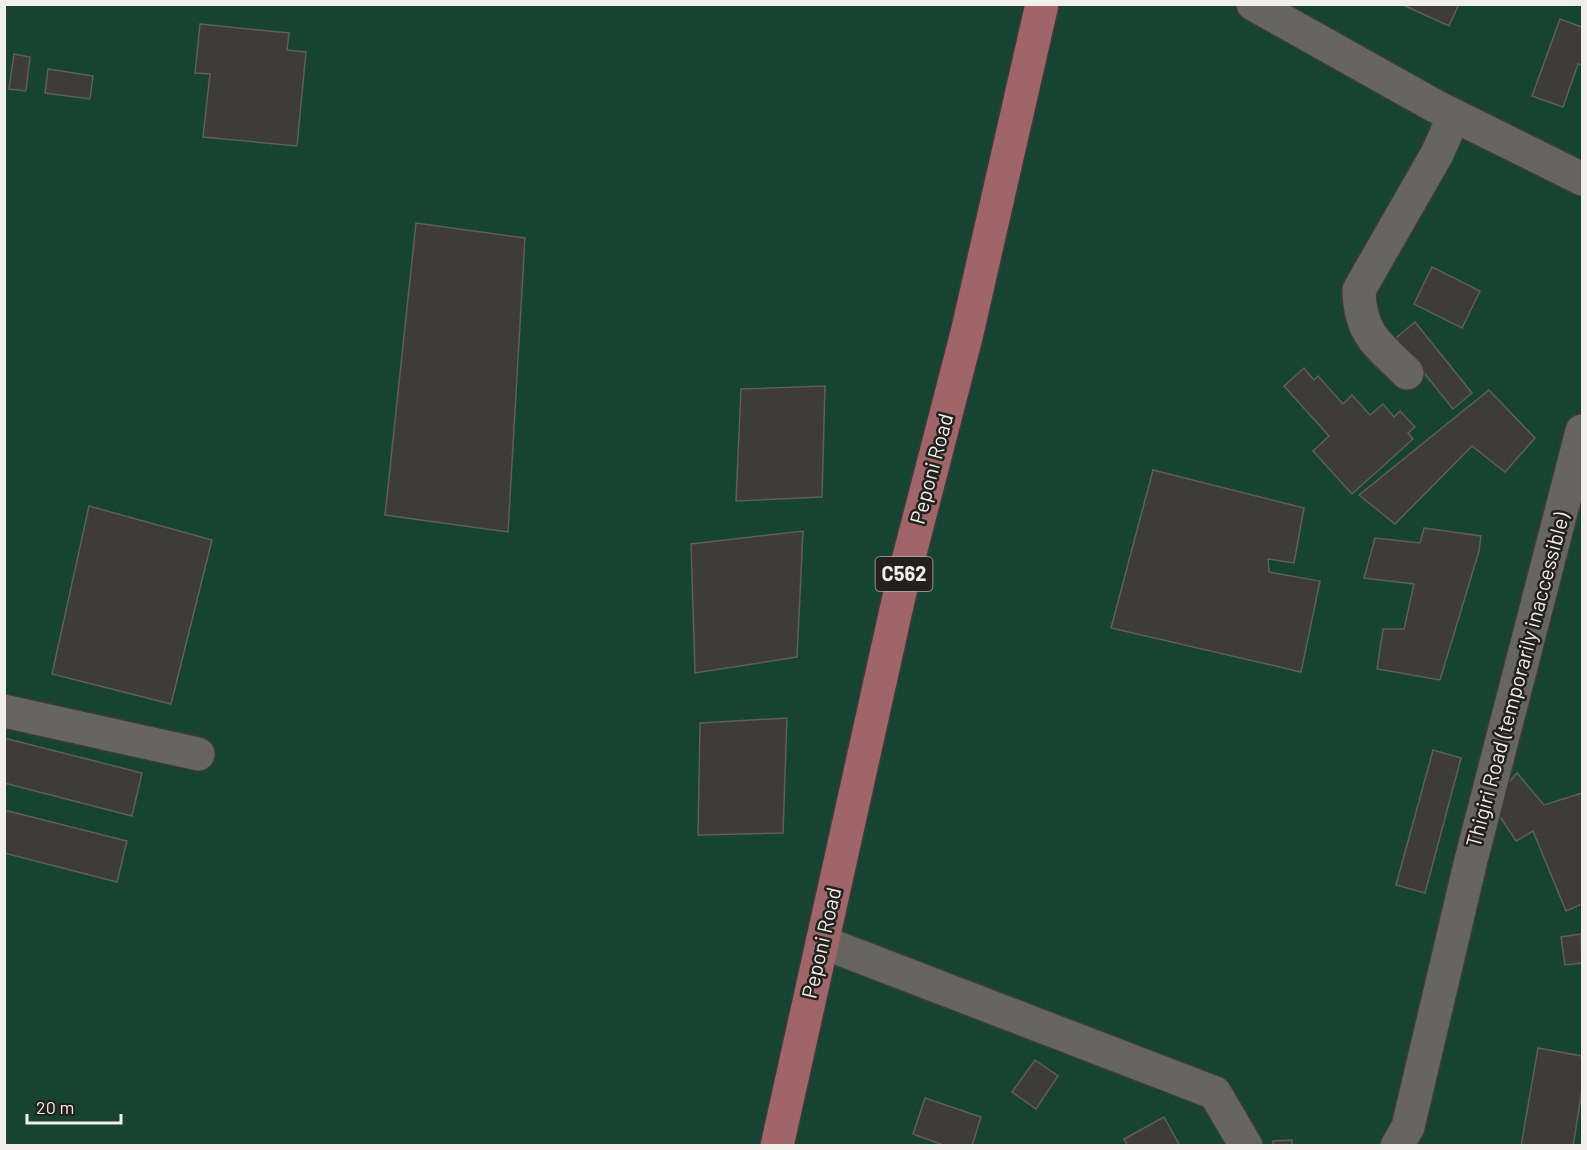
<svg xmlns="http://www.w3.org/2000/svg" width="1587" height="1150" viewBox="0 0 1587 1150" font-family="Barlow,sans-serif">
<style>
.green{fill:#174332}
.building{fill:#3e3c39;stroke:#5f5e5a;stroke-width:1.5}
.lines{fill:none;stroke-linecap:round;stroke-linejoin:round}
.minor-casing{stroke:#3d3c3a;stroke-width:36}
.major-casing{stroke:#3d3c3a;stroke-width:36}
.minor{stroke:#676561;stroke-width:33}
.major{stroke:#a06569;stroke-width:33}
.labels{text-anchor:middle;stroke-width:5;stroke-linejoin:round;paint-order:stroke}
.shield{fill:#22211d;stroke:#b2b1af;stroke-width:1.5}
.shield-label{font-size:20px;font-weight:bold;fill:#f0efed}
.street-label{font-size:21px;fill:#f0efed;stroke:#22211d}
</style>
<rect width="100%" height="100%" fill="#22211d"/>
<rect class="green" x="5" y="5" width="1577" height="1140"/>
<g class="building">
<polygon points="1401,4 1459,4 1449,26"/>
<polygon points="1560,19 1582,27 1582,65 1578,64 1563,107 1532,96"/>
<polygon points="200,24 289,33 287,50 306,52 297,146 203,137 210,74 195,73"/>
<polygon points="14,54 30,57 26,91 9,89"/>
<polygon points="48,69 93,76 90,99 45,93"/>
<polygon points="416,223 525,238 508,532 385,515"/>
<polygon points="1432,267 1480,291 1462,328 1414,304"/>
<polygon points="1415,322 1472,393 1453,409 1396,338"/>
<polygon points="1304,368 1314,380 1318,376 1343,404 1352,395 1370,415 1383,404 1394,417 1400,411 1415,427 1408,433 1413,439 1352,494 1313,451 1329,436 1284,386"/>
<polygon points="825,386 822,497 736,501 741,389"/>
<polygon points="1489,390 1535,438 1505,472 1472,446 1395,524 1359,495"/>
<polygon points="1153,470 1304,508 1294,563 1268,559 1269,572 1320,581 1301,672 1111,628"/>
<polygon points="89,506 212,540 171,704 52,674"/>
<polygon points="1424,528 1481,536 1479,551 1440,680 1377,669 1383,629 1404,629 1414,584 1364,578 1375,538 1420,543"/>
<polygon points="803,531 797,657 695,673 691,544"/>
<polygon points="787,718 783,833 698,835 700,723"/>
<polygon points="4,738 142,773 132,816 4,783"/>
<polygon points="1433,750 1461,758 1425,893 1396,885"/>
<polygon points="1517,773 1544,805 1582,793 1582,904 1566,911 1533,831 1516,841 1491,803"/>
<polygon points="4,810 127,841 117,882 4,853"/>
<polygon points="1581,934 1582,963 1565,965 1561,937"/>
<polygon points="1538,1048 1582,1056 1582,1091 1573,1146 1521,1146"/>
<polygon points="1035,1060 1058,1076 1036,1109 1012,1092"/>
<polygon points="925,1098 981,1117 972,1146 946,1146 913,1134"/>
<polygon points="1164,1117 1180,1146 1128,1146 1124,1139"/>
<polygon points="1292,1140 1292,1146 1273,1146 1273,1141"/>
</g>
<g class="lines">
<g class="minor-casing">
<g id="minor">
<polyline points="1253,4 1435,106 1582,179"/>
<path d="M1407 373C1378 344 1360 335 1359 290L1437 154 1454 116"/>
<polyline points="4,711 198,754"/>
<polyline points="822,942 1215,1093 1246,1146"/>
<polyline points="1397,1146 1408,1127 1471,860 1582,431"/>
</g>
</g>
<g class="major-casing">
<polyline id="major" points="777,1146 900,592 967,333 1042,4"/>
</g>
<use href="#minor" class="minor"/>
<use href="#major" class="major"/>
</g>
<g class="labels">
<rect class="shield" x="875.5" y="557" width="57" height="34" rx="4.5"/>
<g class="shield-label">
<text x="904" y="581">C562</text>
</g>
<g class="street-label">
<text transform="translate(932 469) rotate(-75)" y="7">Peponi Road</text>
<text transform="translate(1518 680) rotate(-75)" y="7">Thigiri Road (temporarily inaccessible)</text>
<text transform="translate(822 943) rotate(-77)" y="7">Peponi Road</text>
</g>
</g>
<rect width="1587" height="1150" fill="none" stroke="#f0efed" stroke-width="12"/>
<path d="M27 1114v9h94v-9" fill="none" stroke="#f0efed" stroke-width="3"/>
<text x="36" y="1114" font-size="18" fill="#f0efed" stroke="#22211d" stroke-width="4.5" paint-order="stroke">20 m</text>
</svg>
